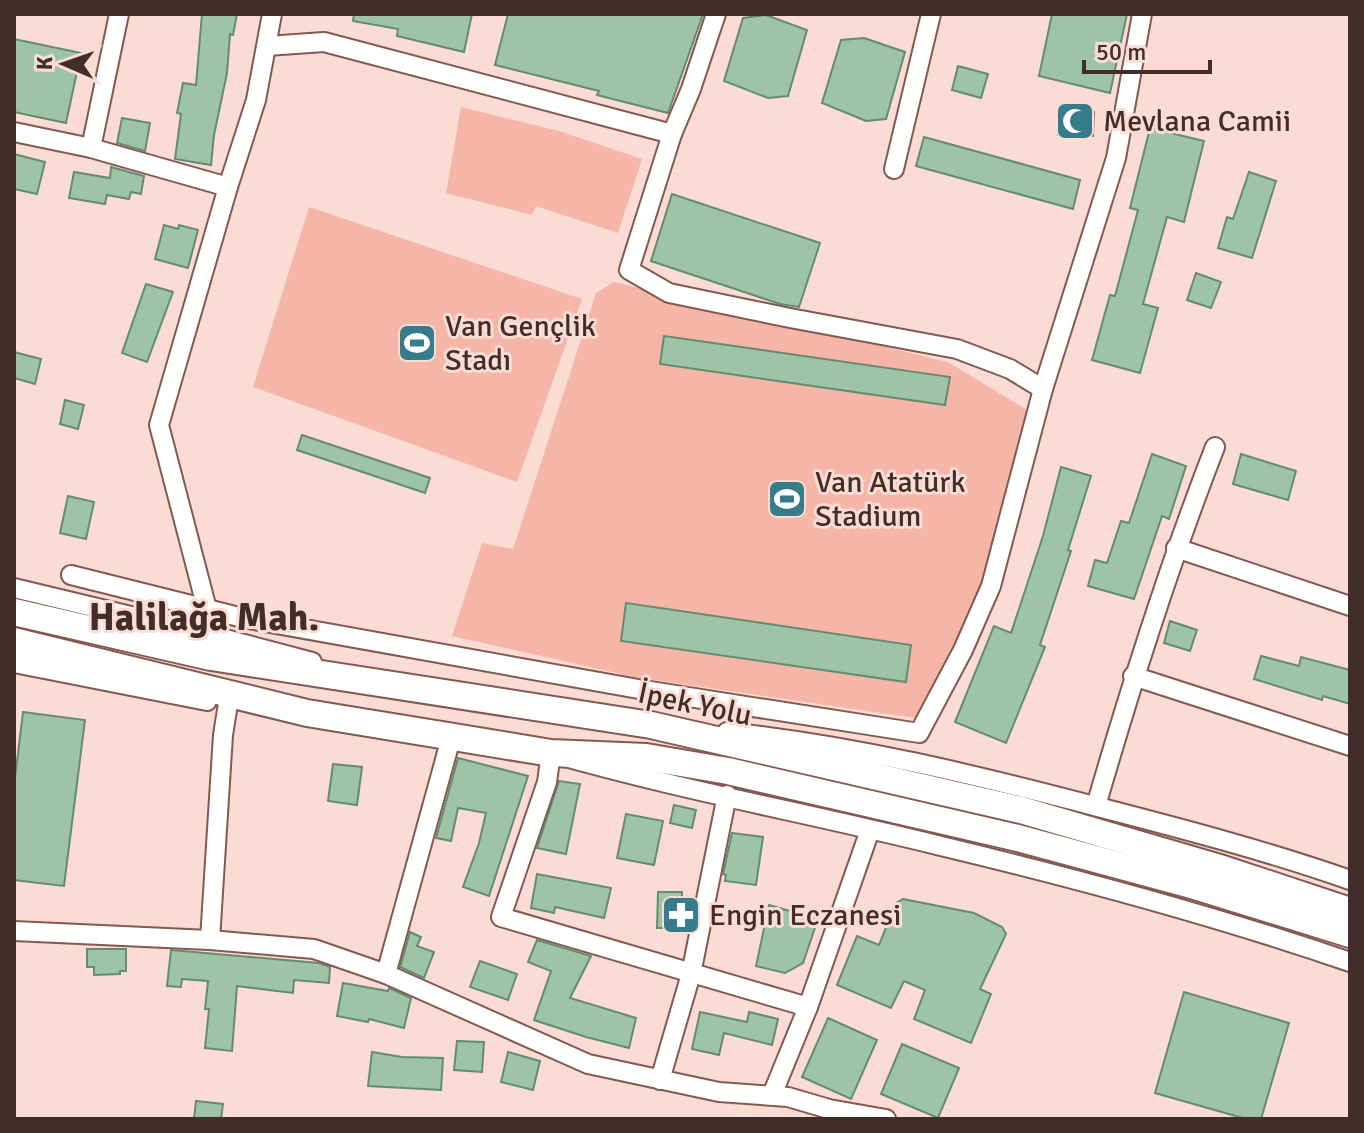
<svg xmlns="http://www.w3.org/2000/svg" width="1364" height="1133" viewBox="0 0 1364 1133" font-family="Signika,sans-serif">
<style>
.green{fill:#f5b6a8}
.building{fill:#9dc4a7;stroke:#658b70;stroke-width:2}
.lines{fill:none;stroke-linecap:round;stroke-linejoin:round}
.minor-casing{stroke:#845950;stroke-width:22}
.highway-casing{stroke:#845950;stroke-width:30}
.minor{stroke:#fff;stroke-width:18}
.highway{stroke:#fff;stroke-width:26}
.labels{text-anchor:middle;stroke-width:6;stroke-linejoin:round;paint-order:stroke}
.poi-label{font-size:30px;fill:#412e2a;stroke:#fadcd5;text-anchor:start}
.street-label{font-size:30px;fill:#412e2a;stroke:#fadcd5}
.district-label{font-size:38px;font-weight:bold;fill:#412e2a;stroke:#fadcd5}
</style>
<rect width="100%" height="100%" fill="#fadcd5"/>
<g class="green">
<polygon points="461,107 559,131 642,159 618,233 536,206 532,215 446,193"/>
<polygon points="309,207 582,299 517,482 253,387"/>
<polygon points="614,282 948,362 1027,410 984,590 915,718 634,677 452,636 482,543 513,549 596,293"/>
</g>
<g class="building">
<polygon points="202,14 237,14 233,35 230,34 227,73 214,135 211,165 175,159 181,114 177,113 183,83 196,85"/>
<polygon points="354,14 472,14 464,52 397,36 398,29 353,21"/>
<polygon points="508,14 703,14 668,113 597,95 599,91 495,65"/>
<polygon points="1052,14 1127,14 1110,93 1039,76"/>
<polygon points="766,15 807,30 788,96 768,98 724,81 743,18"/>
<polygon points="864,38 905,52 886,119 866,121 822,103 841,40"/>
<polygon points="14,39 81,53 66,123 14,112"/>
<polygon points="958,66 988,74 981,98 952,90"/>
<polygon points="1059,111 1094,112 1093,136 1058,135"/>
<polygon points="122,118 150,123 145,151 117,143"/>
<polygon points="1150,128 1204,141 1184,222 1167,217 1143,304 1158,308 1140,373 1092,360 1110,295 1115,296 1138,210 1130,208"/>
<polygon points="924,137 1080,180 1073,209 916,166"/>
<polygon points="14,154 45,162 37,194 14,189"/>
<polygon points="111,167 144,176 141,194 131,192 129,199 107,195 105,204 69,198 74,172 110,178"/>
<polygon points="1249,172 1276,181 1252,258 1218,248 1227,217 1233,219"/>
<polygon points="672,194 820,243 799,307 780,304 651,261"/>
<polygon points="164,225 178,229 179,225 198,230 188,268 155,259"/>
<polygon points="1196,273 1221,282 1211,308 1187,300"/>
<polygon points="146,284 173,292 147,362 122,353"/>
<polygon points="664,336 950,377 945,405 660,364"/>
<polygon points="14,352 41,359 35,384 14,378"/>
<polygon points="65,400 84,405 78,429 60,424"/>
<polygon points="302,435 430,478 425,493 297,450"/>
<polygon points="1152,454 1186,466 1169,519 1162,516 1134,599 1088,586 1095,560 1107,563 1121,521 1129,523"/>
<polygon points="1241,454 1296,471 1288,500 1233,484"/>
<polygon points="1061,467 1091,476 1068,550 1071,551 1040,645 1045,647 1006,743 955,722 994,626 1011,633 1043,536"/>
<polygon points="68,496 94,502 86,539 60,533"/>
<polygon points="626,603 911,645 906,682 621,641"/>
<polygon points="1170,621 1197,630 1190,651 1164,643"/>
<polygon points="1261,656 1299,666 1301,657 1350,670 1350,704 1323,696 1322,700 1254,679"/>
<polygon points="23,712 85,720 64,886 14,880 14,786"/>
<polygon points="458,758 528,776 489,896 463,887 479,843 486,813 458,808 451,841 436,838"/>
<polygon points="333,764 362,767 357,805 328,801"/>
<polygon points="559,781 580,784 566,854 537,848"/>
<polygon points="674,805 696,810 692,828 670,823"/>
<polygon points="626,814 663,821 654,865 617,858"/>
<polygon points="732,833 763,837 756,885 725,881 726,875 723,874"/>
<polygon points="537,874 611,888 604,918 555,907 554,913 531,908"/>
<polygon points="658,892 682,892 681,928 657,928"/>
<polygon points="903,899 974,913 1002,927 1006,934 980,989 991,994 971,1043 914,1019 925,990 904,981 891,1008 837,985 857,936 879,945 896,903"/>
<polygon points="769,905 818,919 803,963 785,973 756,966"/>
<polygon points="410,932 421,937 417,946 434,952 424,978 400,967"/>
<polygon points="537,940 591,956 570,998 636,1018 629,1048 586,1037 534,1020 551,971 528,962"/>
<polygon points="87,949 126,949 126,971 120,971 120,974 94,975 94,967 87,967"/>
<polygon points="171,950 319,963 330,967 329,983 294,980 293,993 237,986 232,1051 205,1048 209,1009 205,1009 208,981 182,979 181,987 167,986"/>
<polygon points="480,961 517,974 508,1000 470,987"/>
<polygon points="343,983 388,991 389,988 411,998 404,1028 369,1019 368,1022 337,1016"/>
<polygon points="1184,992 1289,1023 1261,1119 1246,1119 1155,1093"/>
<polygon points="700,1012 747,1022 749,1012 778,1019 772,1045 724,1033 719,1055 692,1049"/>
<polygon points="828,1018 877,1040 851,1099 802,1077"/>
<polygon points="457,1041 484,1042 482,1072 454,1070"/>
<polygon points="902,1044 959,1068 938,1118 881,1094"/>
<polygon points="372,1052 402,1057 443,1058 441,1090 368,1086"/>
<polygon points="508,1052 540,1061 533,1090 501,1082"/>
<polygon points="196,1101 223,1104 221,1119 194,1119"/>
</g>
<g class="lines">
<g class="minor-casing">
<g id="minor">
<polyline points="716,14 691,89 672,134 629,270 669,293 790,318 957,349 1010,369 1043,389"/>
<polyline points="267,46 324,42 672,134"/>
<polyline points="14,132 91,148 228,187"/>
<polyline points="91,148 119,14"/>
<polyline points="894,169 931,14"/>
<polyline points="1176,548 1350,606"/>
<polyline points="71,575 243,618 644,690 919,733 963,650 991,586 1043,389 1116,158 1142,14"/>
<polyline points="14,588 214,636 312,662"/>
<polyline points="214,636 159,425 228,187 256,100 272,14"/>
<polyline points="14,663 207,701"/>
<polyline points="1133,676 1350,746"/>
<path d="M727 732C853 745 976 775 1098 807 1183 829 1267 851 1350 880"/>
<path d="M1096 806C1131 685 1169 565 1215 447"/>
<polyline points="14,931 210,940 314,949 386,974 588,1064 719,1092 788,1097 829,1109 886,1119"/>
<polyline points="210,940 223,735 228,704"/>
<polyline points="386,974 451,738"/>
<path d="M808 1007 501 917 547 782 551 753C680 790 812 814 941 846 1079 879 1216 916 1350 962"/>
<polyline points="660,1080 691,974 727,795"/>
<polyline points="772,1095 808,1007 870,830"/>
</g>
</g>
<g class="highway-casing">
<g id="highway">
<polyline points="14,612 211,657 651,725 1021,810 1223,869 1350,911"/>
<polyline points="14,641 307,713 551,753 646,757 728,771 1018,838 1195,886 1350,934"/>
</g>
</g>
<use href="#minor" class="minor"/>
<use href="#highway" class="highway"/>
</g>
<defs>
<g id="mosque-square" transform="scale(2)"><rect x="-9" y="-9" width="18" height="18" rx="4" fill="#377c8a" stroke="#fadcd5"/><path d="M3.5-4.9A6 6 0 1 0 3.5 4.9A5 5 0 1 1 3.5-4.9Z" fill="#fff"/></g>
<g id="stadium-square" transform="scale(2)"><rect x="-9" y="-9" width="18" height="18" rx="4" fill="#377c8a" stroke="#fadcd5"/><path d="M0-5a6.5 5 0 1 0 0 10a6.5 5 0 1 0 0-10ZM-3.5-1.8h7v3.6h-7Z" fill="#fff"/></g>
<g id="pharmacy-square" transform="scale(2)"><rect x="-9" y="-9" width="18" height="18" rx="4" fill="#377c8a" stroke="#fadcd5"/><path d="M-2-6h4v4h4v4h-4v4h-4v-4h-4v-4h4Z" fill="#fff"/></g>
</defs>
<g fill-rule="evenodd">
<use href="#mosque-square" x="1075" y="121"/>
<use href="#stadium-square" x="417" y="343"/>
<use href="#stadium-square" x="787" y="499"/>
<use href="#pharmacy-square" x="681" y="915"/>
</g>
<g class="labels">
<g class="poi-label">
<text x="1103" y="131">Mevlana Camii</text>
<text x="445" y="336">Van Gençlik<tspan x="445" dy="34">Stadı</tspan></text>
<text x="815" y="492">Van Atatürk<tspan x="815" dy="34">Stadium</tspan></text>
<text x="709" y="925">Engin Eczanesi</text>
</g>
<g class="street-label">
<text transform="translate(695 704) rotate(12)" y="10">İpek Yolu</text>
</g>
<g class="district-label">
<text x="204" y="630">Halilağa Mah.</text>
</g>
</g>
<rect width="1364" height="1133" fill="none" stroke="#412e2a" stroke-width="32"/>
<g transform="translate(64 64) rotate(272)" stroke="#fadcd5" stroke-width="6" paint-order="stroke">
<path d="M0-6L14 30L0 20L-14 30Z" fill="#412e2a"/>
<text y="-12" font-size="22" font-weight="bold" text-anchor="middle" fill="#412e2a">K</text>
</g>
<path d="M1084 60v12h126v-12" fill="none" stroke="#412e2a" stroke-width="4"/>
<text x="1096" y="60" font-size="24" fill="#412e2a" stroke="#fadcd5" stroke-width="6" paint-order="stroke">50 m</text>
</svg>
